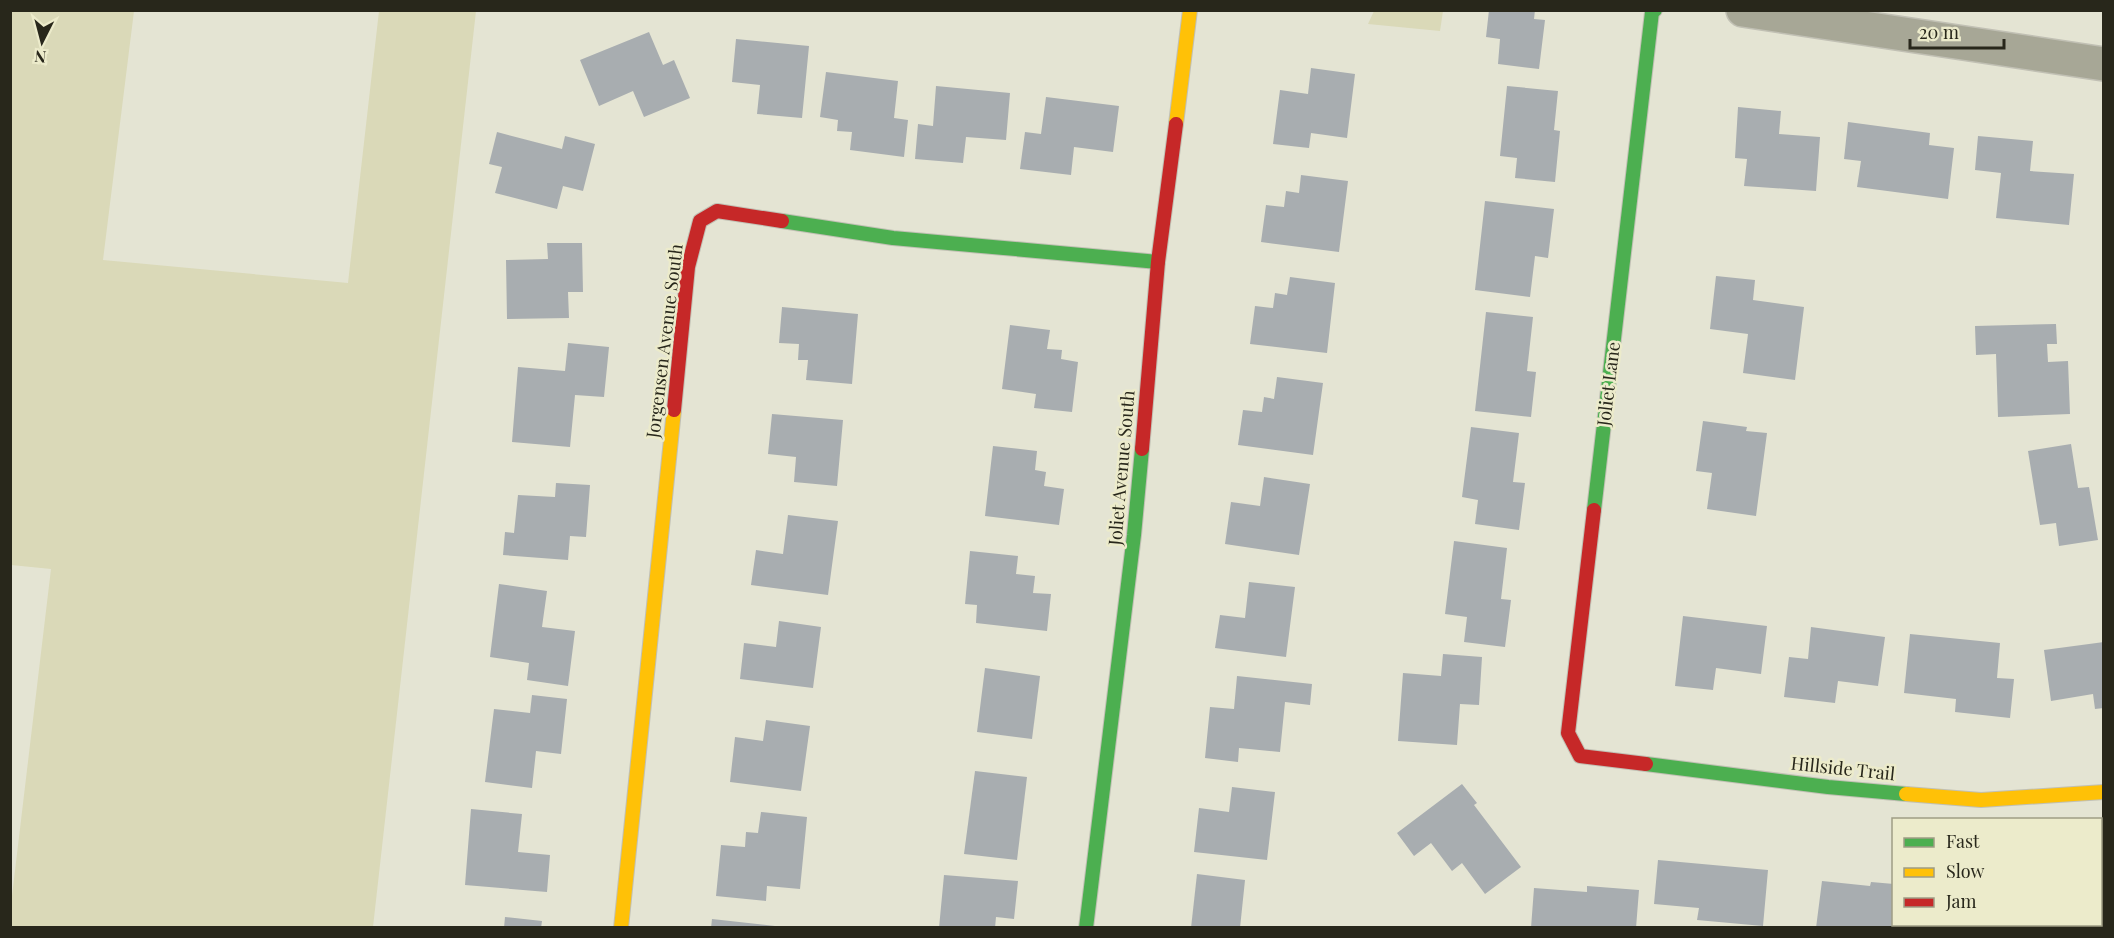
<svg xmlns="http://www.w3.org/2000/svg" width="2114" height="938" viewBox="0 0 2114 938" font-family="'Playfair Display',serif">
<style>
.green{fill:#dad9b8}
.building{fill:#a8adb0}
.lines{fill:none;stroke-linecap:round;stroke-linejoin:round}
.street-casing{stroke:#c1c0b4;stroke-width:36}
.fast-casing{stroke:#c1c0b4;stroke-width:16}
.slow-casing{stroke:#c1c0b4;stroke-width:16}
.jam-casing{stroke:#c1c0b4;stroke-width:16}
.street{stroke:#a7a796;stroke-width:33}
.fast{stroke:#4caf50;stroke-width:14}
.slow{stroke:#ffc107;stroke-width:14}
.jam{stroke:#c62828;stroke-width:14}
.labels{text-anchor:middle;stroke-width:5;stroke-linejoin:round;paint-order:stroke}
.street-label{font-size:18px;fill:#28271b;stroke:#ecebcb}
</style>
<rect width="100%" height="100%" fill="#e4e4d3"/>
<g class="green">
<polygon points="10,11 134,11 103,260 348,283 379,11 476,11 373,927 11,927 11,904 51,569 11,565"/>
<polygon points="1374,11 1443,11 1440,31 1368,24"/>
</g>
<g class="building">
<polygon points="1489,10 1535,10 1534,19 1545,20 1539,69 1498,64 1500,39 1486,37"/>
<polygon points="649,32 663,65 674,60 690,98 644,117 633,91 599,106 580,60"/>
<polygon points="736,39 809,46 802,118 757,114 760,85 732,82"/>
<polygon points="1311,68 1355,74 1347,138 1311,133 1309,148 1273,144 1280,90 1308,94"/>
<polygon points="826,72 898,81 894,118 908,120 904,157 850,150 852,132 837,131 838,120 820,117"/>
<polygon points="936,86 1010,93 1006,140 966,137 963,163 915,159 918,124 933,126"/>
<polygon points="1507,86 1558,91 1554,130 1560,131 1555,182 1515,178 1517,158 1500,156"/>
<polygon points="1046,97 1119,106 1113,152 1074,147 1071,175 1020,169 1025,132 1041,134"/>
<polygon points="1738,107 1781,111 1779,134 1820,137 1816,191 1744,186 1747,159 1735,158"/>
<polygon points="1848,122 1930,133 1929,145 1954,148 1948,199 1857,187 1861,161 1844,159"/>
<polygon points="497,132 562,149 565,136 595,144 583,191 563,186 557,209 495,193 502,167 489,164"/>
<polygon points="1978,136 2033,141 2030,171 2074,174 2069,225 1996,218 2001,173 1975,170"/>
<polygon points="1301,175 1348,181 1339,252 1261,242 1266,205 1284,207 1286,191 1299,193"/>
<polygon points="1485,201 1554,209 1548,258 1535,256 1530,297 1475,290"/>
<polygon points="547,243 582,243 583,292 568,292 569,318 507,319 506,260 548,259"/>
<polygon points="1716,276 1755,280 1753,300 1804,307 1795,380 1743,373 1748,334 1710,329"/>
<polygon points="1290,277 1335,283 1327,353 1250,344 1255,306 1273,308 1275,293 1287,295"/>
<polygon points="782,307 858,314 852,384 806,380 808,360 798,360 799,344 779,343"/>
<polygon points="1486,312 1533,317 1527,371 1536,372 1531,417 1475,411"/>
<polygon points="2056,324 2057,344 2047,344 2048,362 2068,361 2070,414 1998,417 1996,354 1976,355 1975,326"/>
<polygon points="1010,325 1050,330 1047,349 1062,350 1061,359 1078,362 1072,412 1034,408 1036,394 1002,389"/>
<polygon points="568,343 609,347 604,397 575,395 570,447 512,442 518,367 565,371"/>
<polygon points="1277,377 1323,383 1313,455 1238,445 1243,410 1262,412 1264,397 1274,399"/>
<polygon points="772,414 843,420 837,486 794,482 796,457 768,454"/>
<polygon points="1703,421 1747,427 1746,431 1767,433 1756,516 1707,509 1712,473 1696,471"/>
<polygon points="1471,427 1519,433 1513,482 1525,483 1519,530 1475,524 1478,500 1462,497"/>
<polygon points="2071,444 2078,488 2089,487 2098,540 2059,546 2056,523 2040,525 2028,451"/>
<polygon points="993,446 1037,451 1035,470 1046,472 1044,486 1064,489 1059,525 985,516"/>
<polygon points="1264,477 1310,484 1299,555 1225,544 1231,502 1260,506"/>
<polygon points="556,483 590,485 586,537 570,536 568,560 503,555 505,532 514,533 518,495 555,497"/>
<polygon points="788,515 838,521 828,595 751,585 756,550 783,554"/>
<polygon points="1454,541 1507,548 1501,599 1511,600 1505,647 1464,642 1467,617 1445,614"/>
<polygon points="970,551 1018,556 1016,574 1035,576 1033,593 1051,594 1047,631 976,623 977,605 965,604"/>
<polygon points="1249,582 1295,587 1286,657 1215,648 1220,615 1245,618"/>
<polygon points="499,584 547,591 542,627 575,631 568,686 527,680 529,663 490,657"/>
<polygon points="1683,616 1767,626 1761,674 1716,668 1713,690 1675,686"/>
<polygon points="779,621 821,627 813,688 740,679 744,643 776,647"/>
<polygon points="1811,627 1885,637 1878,686 1838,681 1835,703 1784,697 1789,657 1808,659"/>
<polygon points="1910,634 2000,643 1997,678 2014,679 2010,718 1955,712 1956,699 1904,693"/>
<polygon points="2104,642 2104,708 2095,709 2093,694 2051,701 2044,650"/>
<polygon points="1443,654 1482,657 1479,705 1460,704 1457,745 1398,741 1403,673 1441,676"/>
<polygon points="985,668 1040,676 1032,739 977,732"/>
<polygon points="1237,676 1312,684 1310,705 1285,702 1280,752 1239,748 1238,762 1205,758 1210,707 1234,709"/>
<polygon points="532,695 567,699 561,754 536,751 532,788 485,782 494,709 530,713"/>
<polygon points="766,720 810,726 801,791 730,782 735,737 763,741"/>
<polygon points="975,771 1027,777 1017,860 964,854"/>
<polygon points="1462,784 1477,803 1474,805 1521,867 1485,894 1462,863 1452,871 1431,843 1414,856 1397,833"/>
<polygon points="1232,787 1275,792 1267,860 1194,852 1199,808 1229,812"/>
<polygon points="471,809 522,814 518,852 550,855 547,892 465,885"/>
<polygon points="761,812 807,817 800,889 767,886 766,901 716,896 721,845 745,847 746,832 758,833"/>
<polygon points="1658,860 1768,870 1763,926 1697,920 1699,908 1654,904"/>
<polygon points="1197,874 1245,880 1240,928 1191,928"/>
<polygon points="944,875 1018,881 1014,919 996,917 995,928 939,928"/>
<polygon points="1822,881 1870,886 1871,882 1894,884 1894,928 1816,928"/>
<polygon points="2100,883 2104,883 2104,928 2086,928 2086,924 2100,924"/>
<polygon points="1587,886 1639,890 1636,928 1531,928 1534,888 1587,892"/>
<polygon points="505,917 542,921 541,928 504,928"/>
<polygon points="712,919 775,926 775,928 711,928"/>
<rect x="1981" y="924" width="65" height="4"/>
</g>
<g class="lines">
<g class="street-casing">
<polyline id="street" points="1743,10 2104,64"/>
</g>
<g class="fast-casing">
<g id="fast">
<polyline points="782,221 893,238 1158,262"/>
<polyline points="1594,510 1652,12 1655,10"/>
<polyline points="1646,764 1828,787 1906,794"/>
<polyline points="1086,928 1134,535 1142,449"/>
</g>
</g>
<g class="slow-casing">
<g id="slow">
<polyline points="1176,124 1190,10"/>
<polyline points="1906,794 1981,800 2104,792"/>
<polyline points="621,928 674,410"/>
</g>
</g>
<g class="jam-casing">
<g id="jam">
<polyline points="674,410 688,267 700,221 717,211 782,221"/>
<polyline points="1142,449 1158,262 1176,124"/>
<polyline points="1594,510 1568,733 1580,756 1646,764"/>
</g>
</g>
<use href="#street" class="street"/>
<use href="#fast" class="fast"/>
<use href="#slow" class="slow"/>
<use href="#jam" class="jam"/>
</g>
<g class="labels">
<g class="street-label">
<text transform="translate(665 341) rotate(-83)" y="6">Jorgensen Avenue South</text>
<text transform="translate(1609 384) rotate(-83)" y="6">Joliet Lane</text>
<text transform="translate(1122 468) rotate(-85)" y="6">Joliet Avenue South</text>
<text transform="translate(1843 769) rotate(6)" y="6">Hillside Trail</text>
</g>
</g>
<rect width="2114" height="938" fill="none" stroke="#28271b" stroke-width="24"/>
<rect x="1892" y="818" width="210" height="108" fill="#ecebcb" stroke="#9e9d85" stroke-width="1.5"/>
<rect x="1904" y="838" width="30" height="9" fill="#4caf50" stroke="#9e9d85" stroke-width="1.5"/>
<text x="1946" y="848" font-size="18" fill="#28271b">Fast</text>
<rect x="1904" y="868" width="30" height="9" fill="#ffc107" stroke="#9e9d85" stroke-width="1.5"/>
<text x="1946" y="878" font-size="18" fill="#28271b">Slow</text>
<rect x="1904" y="898" width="30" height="9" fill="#c62828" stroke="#9e9d85" stroke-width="1.5"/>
<text x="1946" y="908" font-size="18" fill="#28271b">Jam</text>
<g transform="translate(42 42) rotate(186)" stroke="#ecebcb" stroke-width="4.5" paint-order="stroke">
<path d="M0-4.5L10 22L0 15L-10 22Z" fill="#28271b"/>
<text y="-9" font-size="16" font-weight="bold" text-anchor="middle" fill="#28271b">N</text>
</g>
<path d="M1910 39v9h94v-9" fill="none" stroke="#28271b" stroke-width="3"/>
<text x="1919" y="39" font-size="18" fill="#28271b" stroke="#ecebcb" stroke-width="4.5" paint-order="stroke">20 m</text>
</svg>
